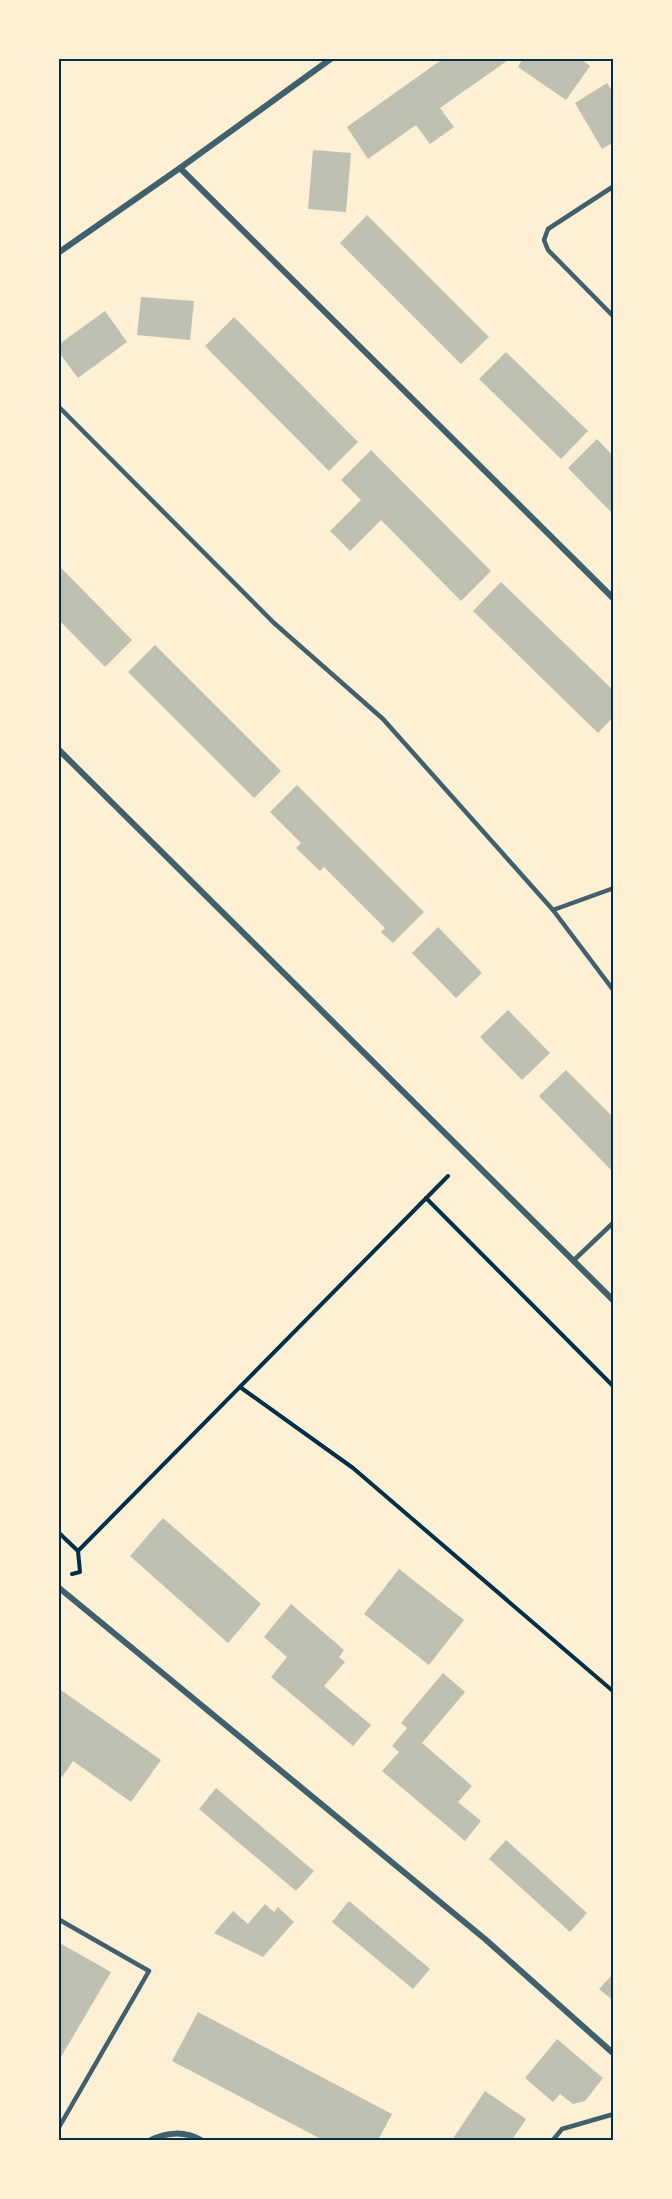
<svg xmlns="http://www.w3.org/2000/svg" width="672" height="2199" viewBox="0 0 672 2199" font-family="'IBM Plex Sans',sans-serif">
<style>
.building{fill:#bec0b2}
.lines{fill:none;stroke-linecap:round;stroke-linejoin:round}
.path{stroke:#003049;stroke-width:4}
.service{stroke:#3f606c;stroke-width:4.5}
.minor{stroke:#3f606c;stroke-width:6}
.neatline{fill:none;stroke:#003049;stroke-width:2}
</style>
<rect width="100%" height="100%" fill="#fdf0d5"/>
<g class="building">
<polygon points="444,58 511,58 440,108 454,127 430,144 416,125 368,159 347,127"/>
<polygon points="523,58 580,58 590,66 566,100 518,67"/>
<polygon points="607,83 614,94 614,142 602,149 575,103"/>
<polygon points="313,150 351,153 346,212 308,209"/>
<polygon points="367,215 489,337 461,364 340,243"/>
<polygon points="141,297 194,301 190,340 137,335"/>
<polygon points="105,311 127,342 78,378 58,351 58,345"/>
<polygon points="234,317 358,442 329,471 205,346"/>
<polygon points="506,352 588,431 561,459 479,379"/>
<polygon points="597,439 614,457 614,515 568,468"/>
<polygon points="371,450 491,571 461,601 381,520 350,551 330,531 361,500 341,480"/>
<polygon points="58,565 132,640 105,667 58,619"/>
<polygon points="501,582 614,691 614,716 598,733 473,611"/>
<polygon points="155,645 281,771 254,798 128,672"/>
<polygon points="297,785 424,912 393,943 381,932 385,928 324,867 320,871 296,848 301,843 270,812"/>
<polygon points="438,927 482,973 456,998 412,953"/>
<polygon points="508,1010 550,1053 522,1080 480,1037"/>
<polygon points="566,1070 614,1118 614,1173 539,1096"/>
<polygon points="163,1518 261,1604 228,1643 130,1556"/>
<polygon points="399,1569 464,1620 429,1665 364,1614"/>
<polygon points="291,1604 344,1650 339,1657 345,1662 324,1686 371,1725 353,1746 271,1677 287,1657 264,1637"/>
<polygon points="443,1673 465,1692 422,1743 472,1786 458,1802 481,1821 465,1841 382,1771 399,1752 392,1746 407,1728 401,1723"/>
<polygon points="58,1688 161,1760 131,1802 73,1761 62,1777 58,1775"/>
<polygon points="216,1788 314,1871 296,1891 199,1809"/>
<polygon points="506,1840 587,1913 570,1932 489,1859"/>
<polygon points="349,1901 430,1969 413,1989 332,1922"/>
<polygon points="265,1904 274,1912 278,1907 294,1922 263,1957 214,1933 233,1911 248,1924"/>
<polygon points="58,1942 111,1972 58,2062"/>
<polygon points="614,1973 614,2001 599,1989"/>
<polygon points="198,2012 392,2114 378,2140 323,2140 172,2061"/>
<polygon points="557,2039 603,2078 585,2101 573,2104 560,2094 553,2102 525,2078"/>
<polygon points="485,2091 526,2119 512,2140 452,2140"/>
</g>
<g class="lines">
<g class="path">
<polyline points="426,1198 614,1387"/>
<polyline points="240,1387 353,1468 614,1692"/>
<polyline points="58,1532 78,1551 448,1176"/>
<polyline points="72,1574 80,1572 78,1551"/>
</g>
<g class="service">
<polyline points="614,186 548,229 544,240 548,250 614,317"/>
<polyline points="58,406 274,623 383,719 553,910 614,888"/>
<polyline points="553,910 614,991"/>
<polyline points="573,1261 614,1222"/>
<polyline points="58,1919 149,1971 58,2129"/>
<polyline points="553,2140 562,2129 614,2114"/>
</g>
<g class="minor">
<polyline points="180,168 614,599"/>
<polyline points="58,253 180,168 332,58"/>
<polyline points="58,749 614,1301"/>
<polyline points="58,1587 485,1939 614,2054"/>
<path d="M151 2140C167 2132 185 2131 201 2140"/>
</g>
</g>
<rect width="672" height="2199" fill="none" stroke="#fdf0d5" stroke-width="120"/>
<rect x="60" y="60" width="552" height="2079" class="neatline"/>
</svg>
